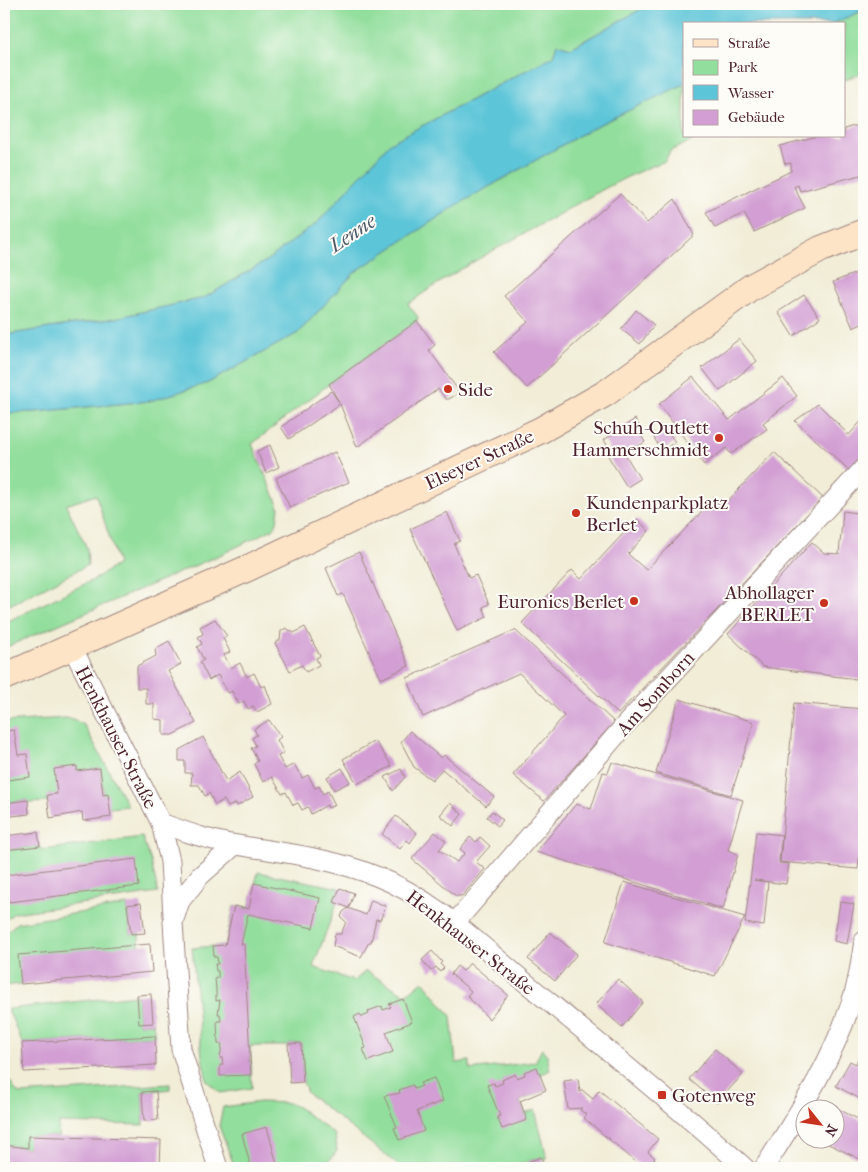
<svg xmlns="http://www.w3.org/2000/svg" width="868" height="1172" viewBox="0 0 868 1172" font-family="'IM FELL French Canon',serif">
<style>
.green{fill:#92de9c;stroke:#6e7e64}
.water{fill:#5cc5d8;stroke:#537282}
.building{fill:#d29ed3}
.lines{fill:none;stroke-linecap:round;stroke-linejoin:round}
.minor-casing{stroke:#9e8681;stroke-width:21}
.secondary-casing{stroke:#9e8681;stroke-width:28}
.minor{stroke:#fff;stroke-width:19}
.secondary{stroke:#fee4c6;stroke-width:26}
.poi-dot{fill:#c8321e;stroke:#fdfcf7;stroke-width:2}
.labels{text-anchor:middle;stroke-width:4;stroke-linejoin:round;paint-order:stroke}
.poi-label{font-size:19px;fill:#4a1f2b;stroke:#fdfcf7;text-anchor:start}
.street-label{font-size:19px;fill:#4a1f2b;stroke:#fdfcf7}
.water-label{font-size:20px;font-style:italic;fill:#505968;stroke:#fdfcf7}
</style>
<rect width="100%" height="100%" fill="#fdfcf7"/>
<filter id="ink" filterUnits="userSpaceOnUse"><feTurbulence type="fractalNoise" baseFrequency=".02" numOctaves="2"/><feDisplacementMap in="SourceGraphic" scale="10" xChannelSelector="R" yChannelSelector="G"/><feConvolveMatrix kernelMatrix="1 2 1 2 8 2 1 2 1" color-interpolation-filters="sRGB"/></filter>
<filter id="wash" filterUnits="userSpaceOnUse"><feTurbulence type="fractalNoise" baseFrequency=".0096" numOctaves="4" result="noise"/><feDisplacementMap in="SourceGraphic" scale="20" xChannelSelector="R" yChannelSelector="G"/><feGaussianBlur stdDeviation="1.12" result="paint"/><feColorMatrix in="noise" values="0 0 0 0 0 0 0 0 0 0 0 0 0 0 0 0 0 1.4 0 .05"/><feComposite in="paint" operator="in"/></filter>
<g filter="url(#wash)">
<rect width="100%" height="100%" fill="#f1edd7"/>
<g class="green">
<polygon points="4,4 664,4 643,8 571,48 557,44 553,56 390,143 317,223 266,261 204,298 115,318 4,335"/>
<polygon points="864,10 864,72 844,80 844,24 832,24"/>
<path d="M684 84V136H703L670 151 665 161C624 176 587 198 549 220 501 246 452 272 408 304L418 317 417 321 329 384 252 444 279 507 277 522 273 529 222 554 4 648V623L95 579 118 564 96 495 66 505 87 548 88 565 4 608V413L35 412 150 401 208 383 298 333 355 272 457 205 594 127Z"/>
<polygon points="65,718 73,719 84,725 128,806 110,808 104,795 100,768 77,771 77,767 57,794 48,795 48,802 28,803 27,800 4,803 4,722"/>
<polygon points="142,837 151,861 158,893 14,913 4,921 4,850 40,846 42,850"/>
<polygon points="258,872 340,888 334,902 337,903 313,967 354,981 366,971 406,995 423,981 451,1016 456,1063 470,1061 470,1070 535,1062 542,1049 547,1055 550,1070 540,1075 546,1090 520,1101 525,1114 535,1110 547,1158 542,1160 541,1157 509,1168 402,1168 307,1093 303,1082 301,1043 289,1044 288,1046 250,1046 252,1088 220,1093 207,1081 202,1057 192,948 225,945 234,906 249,908"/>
<polygon points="127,905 131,934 139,933 139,945 21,984 4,986 4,934 17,923"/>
<polygon points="137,995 139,1024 153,1023 155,1036 22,1043 8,1009"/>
<path d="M4 1073C11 1080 12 1089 20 1094L170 1084V1089L142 1092 144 1125 59 1123 58 1137 29 1136 28 1148 4 1145Z"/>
<polygon points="260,1102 288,1103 298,1107 335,1135 337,1151 329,1161 337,1168 235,1168 219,1126 223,1107"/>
</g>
<polygon class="water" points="664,4 864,4 864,10 832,24 684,24 684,84 594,127 457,205 355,272 298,333 208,383 150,401 35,412 4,413 4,335 115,318 204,298 266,261 317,223 390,143 553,56 557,44 571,48 643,8"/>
<g id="blocks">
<g class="building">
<polygon points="864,123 864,174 800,191 798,185 794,187 805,208 754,232 744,213 715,228 706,212 791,171 791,163 785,164 780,146 817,136 844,136 844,129"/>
<polygon points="620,194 647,223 675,199 694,235 527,388 494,352 528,322 504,296"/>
<polygon points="859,272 864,286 864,323 853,328 833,282"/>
<polygon points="804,295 820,318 793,336 778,312"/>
<polygon points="636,310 654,325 640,344 621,329"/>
<polygon points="417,321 435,345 429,350 458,390 457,394 449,399 446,399 438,389 357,447 340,404 289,439 281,427 331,391 339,402 329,384"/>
<polygon points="739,339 757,361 720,391 702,368"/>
<polygon points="693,377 729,420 783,378 797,396 763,423 767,429 731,454 726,448 704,465 659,404"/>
<polygon points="818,404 849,435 864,418 864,453 849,470 795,421"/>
<polygon points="635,419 642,431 639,432 645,442 625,454 640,479 627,487 608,456 612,453 604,440"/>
<polygon points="666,429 675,442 662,451 654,438"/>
<polygon points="270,445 279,467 266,473 257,451"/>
<polygon points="335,452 349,482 290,508 276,478"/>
<polygon points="774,452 823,498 618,714 522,623 572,570 581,579 637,519 649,531 628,554 646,570 714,499 722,507"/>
<polygon points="843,511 864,514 864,680 763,667 728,634 812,542 824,553 839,554"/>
<polygon points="447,512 460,541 454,544 469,578 476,575 489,604 483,607 487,617 457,631 410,529"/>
<polygon points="359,552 409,666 381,679 349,607 343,594 338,596 326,568"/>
<polygon points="215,619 227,636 223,638 230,652 224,655 231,668 240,663 247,677 254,673 261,687 265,685 272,704 257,712 253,706 248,709 244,701 239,704 232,691 228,693 218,675 209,680 200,662 204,660 197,647 202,644 198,637 203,634 200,627"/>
<polygon points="305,627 320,656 316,658 319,665 306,672 302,665 290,671 275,643 280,640 281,631 286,628 294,633"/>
<polygon points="515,630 614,722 544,801 513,775 564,716 519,673 423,717 407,678"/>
<polygon points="169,641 181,664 168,671 196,723 172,735 163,735 163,720 154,719 154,704 146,704 146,688 137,688 137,666 156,656 155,649"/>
<polygon points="679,699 754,722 731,795 656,773"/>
<polygon points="794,703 864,709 864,817 858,869 780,862"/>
<polygon points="269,720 281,737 277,740 284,753 278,756 285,769 294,764 302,778 308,775 315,788 319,786 323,794 328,791 335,805 328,808 327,805 311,814 308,807 302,810 298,803 293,805 286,792 282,794 272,777 263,782 254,764 258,761 251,748 256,746 252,738 257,735 254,729"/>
<polygon points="14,730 18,755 27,754 30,777 7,780 4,778 4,731"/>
<polygon points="410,731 441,758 444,755 494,797 486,806 442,769 432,780 414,767 401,742"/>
<polygon points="203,737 226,781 240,772 253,797 237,806 236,803 228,807 224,800 215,805 209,793 205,796 199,785 191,785 192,773 185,773 185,761 179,761 179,750"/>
<polygon points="375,741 392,766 357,784 343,759"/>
<polygon points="612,762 743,800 728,850 738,854 723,909 536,852 576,804 591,809 603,772 608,773"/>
<polygon points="77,766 77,771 100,768 103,795 108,794 111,817 83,821 82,812 50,818 47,795 57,794 54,769"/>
<polygon points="342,768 350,782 334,790 327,777"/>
<polygon points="401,769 405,777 393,791 385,777"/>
<polygon points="28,800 29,814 4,817 4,803"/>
<polygon points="450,803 462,814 453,826 440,815"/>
<polygon points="492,811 503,820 498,826 487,817"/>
<polygon points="396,816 417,833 410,843 407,840 400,849 382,834"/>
<polygon points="38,832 40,846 4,850 4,836"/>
<polygon points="435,832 446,841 439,850 457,862 465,853 460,849 470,837 476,842 480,837 490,846 476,862 485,869 462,896 456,896 412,859"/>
<polygon points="756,832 782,835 779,863 789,864 786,884 754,880 768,882 764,926 745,923"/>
<polygon points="136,859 139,886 9,902 5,875"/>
<polygon points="624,882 745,917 715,976 605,942"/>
<polygon points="254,883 320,898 313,928 248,914 241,944 244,944 251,1075 220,1076 220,1065 223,1065 222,1058 220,1058 222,1044 218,1044 217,1021 221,1021 220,1014 218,1014 220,1000 216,1001 216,989 215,978 218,978 218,971 216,971 215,964 218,964 217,957 214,957 213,946 225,945 234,906 249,909"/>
<polygon points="340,888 354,893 349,908 334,902"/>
<polygon points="371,900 386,906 380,920 376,919 371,942 369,942 361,957 333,946 335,934 341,934 346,922 341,917 343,912 348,908 366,915"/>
<polygon points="840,902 854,904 847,944 834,941"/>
<polygon points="141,903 145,933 131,934 127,905"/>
<polygon points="550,932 577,954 555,981 528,959"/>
<polygon points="150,944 152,972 21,984 18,955"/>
<polygon points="432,951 442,962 440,964 444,968 440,972 436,967 431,971 422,960"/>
<polygon points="470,963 508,995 489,1019 467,996 471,991 451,974 457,966 463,971"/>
<polygon points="618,979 643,1002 622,1027 596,1004"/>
<polygon points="151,994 153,1023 139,1024 137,995"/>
<polygon points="403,999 412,1022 386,1032 393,1052 368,1061 363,1049 366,1048 354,1017 360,1014 362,1017 369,1014 368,1011 382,1006 383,1010 391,1007 389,1004"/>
<polygon points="155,1036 156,1065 24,1072 22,1043"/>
<polygon points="301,1043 303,1082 290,1083 288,1044"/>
<polygon points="864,1044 864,1101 836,1086 850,1061 856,1064"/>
<polygon points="715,1049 743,1074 717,1103 689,1079"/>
<polygon points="537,1067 546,1090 520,1101 527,1120 502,1129 497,1117 500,1116 487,1085 494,1083 495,1086 503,1083 502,1080 515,1074 517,1078 525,1075 524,1072"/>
<polygon points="434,1078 443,1101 417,1111 424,1131 399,1140 394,1128 397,1127 384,1096 400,1093 399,1090 413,1085 414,1089 422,1086 420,1083"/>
<polygon points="578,1079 580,1092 582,1090 593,1099 599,1090 658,1139 648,1152 655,1158 646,1168 643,1168 584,1118 587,1115 580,1110 582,1108 568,1109 564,1081"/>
<polygon points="156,1091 158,1120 144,1121 142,1092"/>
<polygon points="830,1105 864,1122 864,1161 820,1140 836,1140 836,1110 828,1110"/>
<polygon points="267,1127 278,1168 251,1168 242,1134"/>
<polygon points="28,1136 161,1140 160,1168 27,1165 27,1168 4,1168 4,1145 28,1148"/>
<polygon points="541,1157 545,1168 509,1168 520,1164 521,1168 529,1165 528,1162"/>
</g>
</g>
</g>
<g filter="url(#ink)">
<use href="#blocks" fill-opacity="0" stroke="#9e8681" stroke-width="1"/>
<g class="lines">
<g class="minor-casing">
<g id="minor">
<path d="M72 647 161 823C186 832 210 841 237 845 284 853 331 858 376 876 433 898 480 945 526 983 600 1044 674 1104 745 1168"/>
<polyline points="161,823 170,861 173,916"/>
<polyline points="454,924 624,726 864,468"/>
<polyline points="218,1168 181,1049 173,922 180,901 200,876 235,845"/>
<path d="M764 1168C798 1114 835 1057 854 994 859 977 861 959 864 941"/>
</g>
</g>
<g class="secondary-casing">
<polyline id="secondary" points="4,677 246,569 541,430 606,393 751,287 821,249 864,232"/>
</g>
<use href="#minor" class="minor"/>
<use href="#secondary" class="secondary"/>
</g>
</g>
<g class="poi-dot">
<circle cx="448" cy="389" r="5"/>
<circle cx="719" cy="438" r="5"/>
<circle cx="576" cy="513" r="5"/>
<circle cx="634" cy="601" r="5"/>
<circle cx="824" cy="603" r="5"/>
<rect x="657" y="1090" width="10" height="10" rx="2.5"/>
</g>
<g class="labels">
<g class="poi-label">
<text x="458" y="396">Side</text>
<text x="709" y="434" text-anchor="end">Schuh-Outlett<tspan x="709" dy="22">Hammerschmidt</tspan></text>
<text x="586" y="509">Kundenparkplatz<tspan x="586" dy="22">Berlet</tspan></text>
<text x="814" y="599" text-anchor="end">Abhollager<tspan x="814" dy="22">BERLET</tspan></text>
<text x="624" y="608" text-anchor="end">Euronics Berlet</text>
<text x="672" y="1102">Gotenweg</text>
</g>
<g class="street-label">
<text transform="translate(479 459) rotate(-25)" y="7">Elseyer Straße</text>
<text transform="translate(655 693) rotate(-48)" y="7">Am Somborn</text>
<text transform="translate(117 737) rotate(63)" y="7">Henkhauser Straße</text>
<text transform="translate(471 942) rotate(38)" y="7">Henkhauser Straße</text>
</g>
<g class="water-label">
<text transform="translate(352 233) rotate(-34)" y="7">Lenne</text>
</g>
</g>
<rect width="868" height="1172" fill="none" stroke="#fdfcf7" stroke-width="20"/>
<rect x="683" y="22" width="162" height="115" fill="#fdfcf7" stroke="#b5a4a5"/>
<rect x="693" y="39" width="25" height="8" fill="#fee4c6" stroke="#b5a4a5"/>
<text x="728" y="48" font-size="15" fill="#4a1f2b">Straße</text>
<rect x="693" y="60" width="25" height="15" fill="#92de9c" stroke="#b5a4a5"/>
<text x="728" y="72" font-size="15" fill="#4a1f2b">Park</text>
<rect x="693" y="85" width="25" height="15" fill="#5cc5d8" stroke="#b5a4a5"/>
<text x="728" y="98" font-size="15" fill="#4a1f2b">Wasser</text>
<rect x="693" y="110" width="25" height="15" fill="#d29ed3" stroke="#b5a4a5"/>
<text x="728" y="122" font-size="15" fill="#4a1f2b">Gebäude</text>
<g transform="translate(820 1124) rotate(120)"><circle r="24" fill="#fdfcf7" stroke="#b5a4a5"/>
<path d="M0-4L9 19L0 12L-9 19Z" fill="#c8321e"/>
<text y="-8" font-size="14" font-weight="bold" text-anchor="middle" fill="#4a1f2b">N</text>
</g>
</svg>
